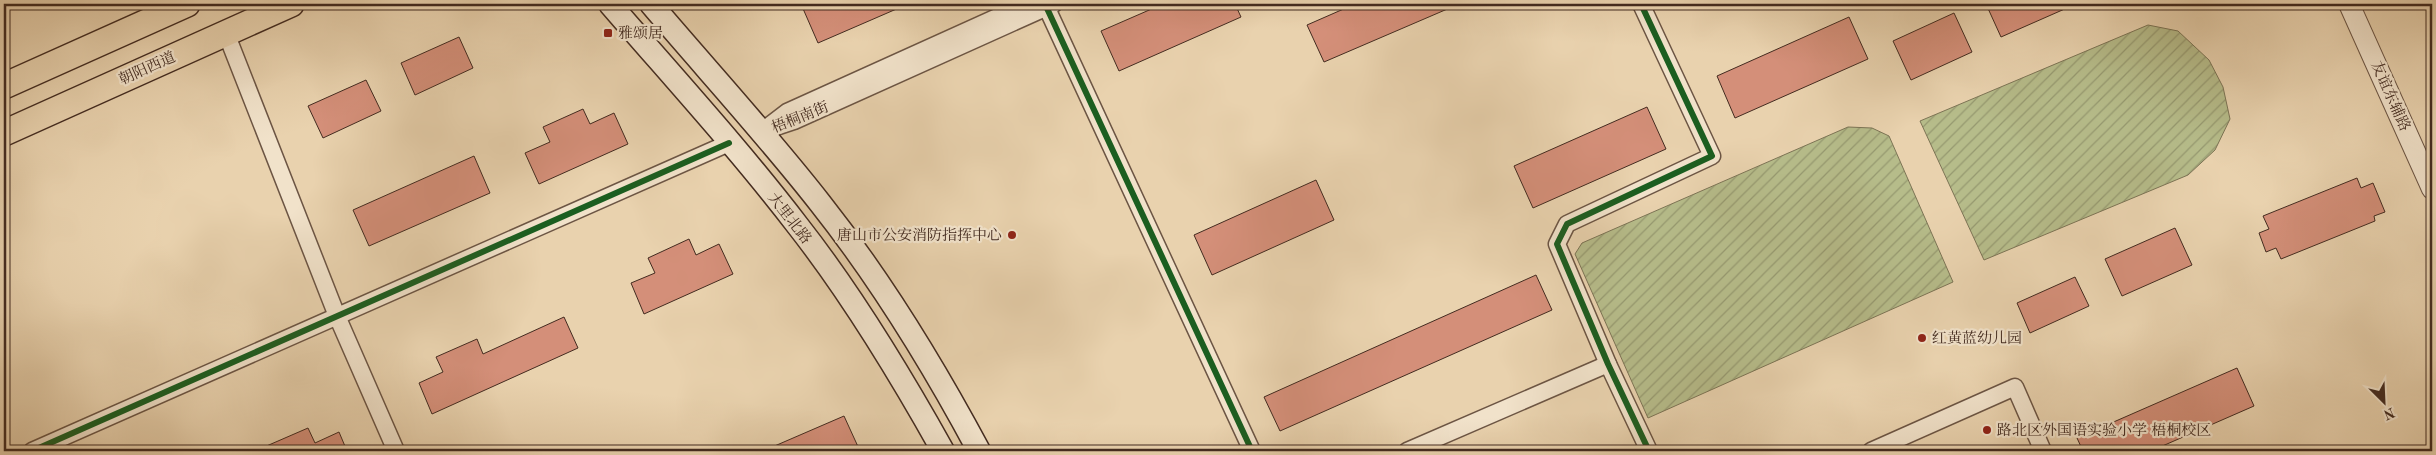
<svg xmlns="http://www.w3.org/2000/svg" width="2436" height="455" viewBox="0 0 2436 455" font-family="'Old Standard TT','Noto Serif SC',serif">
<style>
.garden{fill:url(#garden-furrows);stroke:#7c7455}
.building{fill:#d48f79;stroke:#432b20}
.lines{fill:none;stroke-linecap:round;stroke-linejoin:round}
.minor-casing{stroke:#6c5544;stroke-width:19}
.tertiary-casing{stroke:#6c5544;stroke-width:22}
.secondary-casing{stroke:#432b20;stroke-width:25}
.primary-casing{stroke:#432b20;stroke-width:28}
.minor{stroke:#f1e2ca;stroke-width:16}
.tertiary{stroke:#f1e2ca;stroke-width:20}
.secondary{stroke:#f1e2ca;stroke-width:22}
.primary{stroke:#e9d2ae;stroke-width:25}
.cycleway-casing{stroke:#f1e2ca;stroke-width:9}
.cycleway{stroke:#1b5e20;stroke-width:6}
.poi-dot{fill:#8f2418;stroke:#f1e2ca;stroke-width:2}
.labels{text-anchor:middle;stroke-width:4.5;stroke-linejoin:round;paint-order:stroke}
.poi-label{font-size:15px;fill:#432b20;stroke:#f1e2ca;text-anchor:start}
.street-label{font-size:15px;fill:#432b20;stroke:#f1e2ca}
</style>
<defs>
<pattern id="garden-furrows" width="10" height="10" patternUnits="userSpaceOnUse" patternTransform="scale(1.25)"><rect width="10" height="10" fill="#b6bc8a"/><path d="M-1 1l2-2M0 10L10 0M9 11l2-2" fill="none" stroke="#969970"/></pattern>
</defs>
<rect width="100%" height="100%" fill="#e9d2ae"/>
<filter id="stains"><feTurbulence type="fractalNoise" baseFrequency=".004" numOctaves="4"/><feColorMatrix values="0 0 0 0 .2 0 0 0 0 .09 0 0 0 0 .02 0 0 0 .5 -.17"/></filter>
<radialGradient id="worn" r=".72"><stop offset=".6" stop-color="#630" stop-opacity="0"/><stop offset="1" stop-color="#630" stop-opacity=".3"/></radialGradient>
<g class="garden">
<polygon points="2148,25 2178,31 2209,60 2223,87 2230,119 2215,150 2188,175 1984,260 1920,121"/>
<polygon points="1848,127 1872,128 1889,136 1953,282 1648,418 1575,254 1582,243"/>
</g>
<g class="building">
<polygon points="801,4 908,4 818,43"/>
<polygon points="1163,4 1235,4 1241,17 1119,71 1101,31"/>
<polygon points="1355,4 1459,4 1324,62 1307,25"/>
<polygon points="1986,4 2076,4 2001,37"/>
<polygon points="1954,13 1972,52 1911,80 1893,41"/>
<polygon points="1849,17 1868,59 1735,118 1717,76"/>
<polygon points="459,37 473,68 415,95 401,63"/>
<polygon points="366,80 381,111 323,138 308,106"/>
<polygon points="1647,107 1666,149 1533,208 1514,166"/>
<polygon points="583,109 590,124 614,113 628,144 539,184 525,153 550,142 543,127"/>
<polygon points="474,156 490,193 369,246 353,210"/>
<polygon points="2357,178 2361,188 2373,183 2385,212 2374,216 2375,221 2281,259 2276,248 2266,252 2259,233 2269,229 2263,216"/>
<polygon points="1316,180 1334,220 1212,275 1194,235"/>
<polygon points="2175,228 2192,265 2122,296 2105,259"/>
<polygon points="689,239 696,255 719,244 733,274 644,314 631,283 655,273 648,258"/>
<polygon points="1536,275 1552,310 1280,431 1264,397"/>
<polygon points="2075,277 2089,306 2030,333 2017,303"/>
<polygon points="564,317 578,348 432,414 419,383 443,372 436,357 477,339 483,354"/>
<polygon points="2237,368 2254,406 2151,451 2083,451 2077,438"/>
<polygon points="844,416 860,451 763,451"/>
<polygon points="308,428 315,443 339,432 347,451 255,451"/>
</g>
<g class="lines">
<g class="minor-casing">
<g id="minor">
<polyline points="1045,4 1252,451"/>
<polyline points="1641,4 1712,156 1567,224 1557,244 1608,364 1649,451"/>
<polyline points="226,33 337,316 396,451"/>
<polyline points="770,125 787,112 1026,4"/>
<polyline points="761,132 794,121 1054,4"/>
<polyline points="32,451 729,143"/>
<polyline points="1407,451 1608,364"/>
<polyline points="1871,451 2015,387 2043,451"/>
</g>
</g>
<g class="tertiary-casing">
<polyline id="tertiary" points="2349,4 2432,189"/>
</g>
<g class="secondary-casing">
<g id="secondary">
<path d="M610 4C673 77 739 149 798 226 853 296 900 374 943 451"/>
<path d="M651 4C707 70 766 134 820 203 881 280 933 365 979 451"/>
</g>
</g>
<g class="primary-casing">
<g id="primary">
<polyline points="4,86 187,4"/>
<polyline points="4,133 291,4"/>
</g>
</g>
<use href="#minor" class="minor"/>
<use href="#tertiary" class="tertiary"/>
<use href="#secondary" class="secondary"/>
<use href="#primary" class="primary"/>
<g class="cycleway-casing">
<g id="cycleway">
<polyline points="1045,4 1252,451"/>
<polyline points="1641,4 1712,156 1567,224 1557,244 1608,364 1649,451"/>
<polyline points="32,451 729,143"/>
</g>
</g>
<use href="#cycleway" class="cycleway"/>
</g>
<g class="poi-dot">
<rect x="603" y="28" width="10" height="10" rx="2.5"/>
<circle cx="1012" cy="235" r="5"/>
<circle cx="1922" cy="338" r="5"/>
<circle cx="1987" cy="430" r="5"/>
</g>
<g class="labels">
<g class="poi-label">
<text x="618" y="38">雅颂居</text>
<text x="1002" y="240" text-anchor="end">唐山市公安消防指挥中心</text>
<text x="1932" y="343">红黄蓝幼儿园</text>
<text x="1997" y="435">路北区外国语实验小学 梧桐校区</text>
</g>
<g class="street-label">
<text transform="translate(147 68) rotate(-24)" y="5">朝阳西道</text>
<text transform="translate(2391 96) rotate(66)" y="5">友谊东辅路</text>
<text transform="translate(800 117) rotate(-22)" y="5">梧桐南街</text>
<text transform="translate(790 218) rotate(52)" y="5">大里北路</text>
</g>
</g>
<rect width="2436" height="455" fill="none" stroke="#e9d2ae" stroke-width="20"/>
<rect x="5" y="5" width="2426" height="445" fill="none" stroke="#432b20" stroke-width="2.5"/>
<rect x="10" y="10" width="2416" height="435" fill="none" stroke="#432b20"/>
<g transform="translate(2384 402) rotate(156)" stroke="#f1e2ca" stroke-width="4" paint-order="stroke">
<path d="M0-4L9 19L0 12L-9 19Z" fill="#432b20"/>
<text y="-8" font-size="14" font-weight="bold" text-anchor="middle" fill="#432b20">N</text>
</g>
<rect width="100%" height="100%" filter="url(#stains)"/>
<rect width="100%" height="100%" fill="url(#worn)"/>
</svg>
